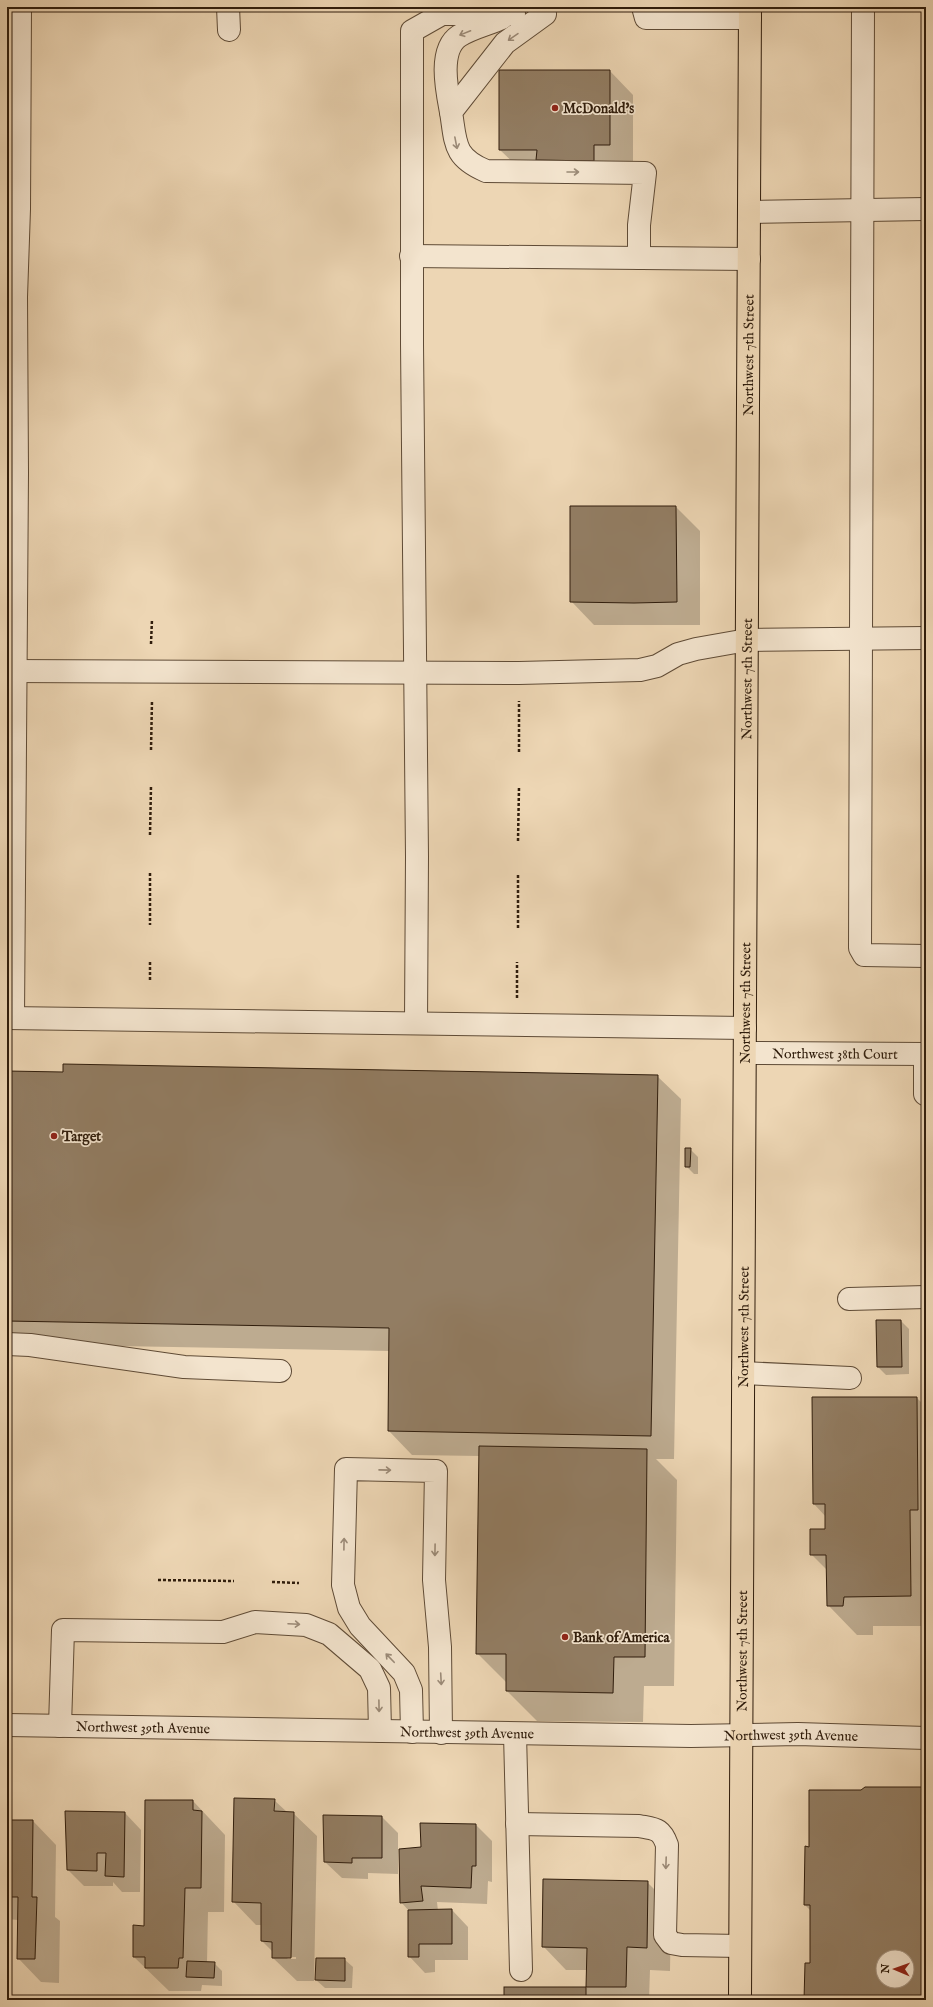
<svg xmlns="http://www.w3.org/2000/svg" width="933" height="2007" viewBox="0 0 933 2007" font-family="'IM FELL English',serif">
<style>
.shadow{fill:#0003;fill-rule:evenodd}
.building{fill:#927d63;stroke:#301d0c;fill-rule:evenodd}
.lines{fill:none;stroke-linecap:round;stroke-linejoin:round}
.minor-casing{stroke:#5f4b36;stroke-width:24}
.major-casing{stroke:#301d0c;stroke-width:24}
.path{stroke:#301d0c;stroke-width:2.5;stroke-dasharray:3 2;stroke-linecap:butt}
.minor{stroke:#f3e4ce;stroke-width:22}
.major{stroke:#edd6b4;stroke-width:22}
.oneway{stroke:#9b8a77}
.poi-dot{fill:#8f2418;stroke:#f3e4ce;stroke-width:1.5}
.labels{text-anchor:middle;stroke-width:3.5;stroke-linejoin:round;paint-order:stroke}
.poi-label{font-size:14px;font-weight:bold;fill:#301d0c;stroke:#f3e4ce;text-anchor:start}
.street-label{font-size:14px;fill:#301d0c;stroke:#f3e4ce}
</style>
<rect width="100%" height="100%" fill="#edd6b4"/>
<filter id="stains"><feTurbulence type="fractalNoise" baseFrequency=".005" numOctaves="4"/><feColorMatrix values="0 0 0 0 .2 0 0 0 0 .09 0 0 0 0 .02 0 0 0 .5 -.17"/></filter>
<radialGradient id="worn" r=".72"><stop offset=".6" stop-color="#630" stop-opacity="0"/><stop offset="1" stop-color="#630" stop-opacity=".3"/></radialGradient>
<g class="shadow">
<polygon points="610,71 633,95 633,169 617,168 617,184 561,184 551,173 524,173 500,150"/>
<polygon points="676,507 700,531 700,625 594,625 571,601"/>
<polygon points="7,1072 657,1076 681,1099 674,1459 656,1459 677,1480 674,1686 644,1686 643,1722 537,1721 507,1691 507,1683 477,1653 480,1456 412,1455 389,1431 390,1351 7,1344"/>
<polygon points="690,1149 698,1157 698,1174 694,1174 686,1166"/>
<polygon points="901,1321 909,1329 909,1374 886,1375 878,1367"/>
<polygon points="813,1398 917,1398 926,1407 926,1626 873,1626 873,1635 857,1635 828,1605 827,1570 811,1554 826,1530 826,1517 814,1504"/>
<path d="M865 1788H926V2000H805L811 1964V1911L805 1905 810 1848ZM883 1957H907V1981H883Z"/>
<path d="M274 1800 287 1812 293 1813 317 1836 314 1981H297L273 1958V1952L262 1941V1925H256L233 1901ZM286 1957H296V1959H288Z"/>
<polygon points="193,1801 225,1835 224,1912 208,1912 207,1963 214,1963 222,1971 222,1986 202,1985 201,1991 169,1991 134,1957"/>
<polygon points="125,1813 141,1830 140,1892 122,1892 113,1882 113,1886 84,1886 68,1870"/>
<polygon points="324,1816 382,1817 398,1833 398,1874 368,1873 368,1879 342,1878 325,1862"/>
<polygon points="7,1821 33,1821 56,1845 55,1917 60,1921 59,1983 41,1982 18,1958 18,1920 7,1919"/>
<polygon points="421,1824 476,1825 492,1841 492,1882 488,1881 487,1904 437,1902 438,1911 452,1910 468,1927 468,1960 435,1960 435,1972 425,1973 409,1956 409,1911 401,1902 422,1848"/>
<polygon points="647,1882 671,1906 670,1971 650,1970 649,2000 505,2000 505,1988 587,1988 587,1970 566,1970 543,1946"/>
<polygon points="317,1959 344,1959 353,1967 352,1988 325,1988 316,1980"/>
</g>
<g class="building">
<polygon points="499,70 610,70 610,145 594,145 594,161 536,160 537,150 499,150"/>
<polygon points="570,506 676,506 677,602 634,603 570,602"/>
<polygon points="63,1064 658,1075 651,1436 388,1431 389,1328 7,1321 7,1071 63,1072"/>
<polygon points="685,1148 691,1148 690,1167 685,1167"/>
<polygon points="876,1320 901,1320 902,1367 877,1367"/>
<polygon points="812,1397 917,1397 918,1510 910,1510 911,1596 844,1597 843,1606 827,1606 826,1555 810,1555 810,1529 825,1529 825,1504 813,1504"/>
<polygon points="479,1446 647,1449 645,1657 614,1657 613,1693 506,1691 506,1654 476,1654"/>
<path d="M865 1787H926L925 2000H804L805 1963H810V1905H804L805 1846 809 1847V1790H861ZM883 1957H907V1981H883Z"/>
<polygon points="234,1798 275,1799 274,1811 294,1812 291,1958 272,1958 272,1942 261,1941 261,1903 232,1902"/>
<polygon points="145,1800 193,1800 193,1810 202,1811 201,1888 185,1888 183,1958 179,1958 178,1968 145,1968 145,1957 133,1957 133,1925 144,1926"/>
<polygon points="65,1811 125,1812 124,1877 105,1876 106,1853 97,1853 97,1871 67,1870"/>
<polygon points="323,1815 382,1816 382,1858 352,1858 352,1863 324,1862"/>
<polygon points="7,1820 33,1820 32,1897 37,1897 35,1959 17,1959 18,1897 7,1897"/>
<polygon points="420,1823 476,1824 476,1866 472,1866 471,1888 421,1886 423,1901 400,1903 399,1849 421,1847"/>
<polygon points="543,1879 648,1881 647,1948 627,1947 626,1987 586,1987 587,1948 542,1947"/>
<polygon points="452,1909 452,1944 419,1944 419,1957 408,1957 408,1910"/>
<polygon points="316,1958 345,1958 345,1981 315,1980"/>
<polygon points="187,1961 215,1962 214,1978 186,1977"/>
<rect x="504" y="1987" width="82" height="13"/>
</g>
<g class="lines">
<g class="minor-casing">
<g id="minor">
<polyline points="228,7 229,30"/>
<polyline points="643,7 646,18 750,18"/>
<polyline points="863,7 860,948 864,955 926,956"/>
<path d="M545 14 505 43 451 112C456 143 453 157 486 171L645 173 639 225V258"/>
<path d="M451 112C447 91 438 50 459 36 471 28 489 24 502 18"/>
<polyline points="749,212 926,209"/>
<polyline points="411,256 749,259"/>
<polyline points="7,671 519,673 640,670 657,666 678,654 696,649 747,640 926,638"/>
<polyline points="7,1018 745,1028"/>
<polyline points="13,1018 17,473 16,297 19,209 20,7"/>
<polyline points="416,1023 417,856 412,344 412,31 442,14 514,14"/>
<path id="s1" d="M745 1053 926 1054"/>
<polyline points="925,1054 925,1094"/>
<polyline points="849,1299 926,1297"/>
<polyline points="7,1344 30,1345 184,1367 280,1371"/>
<polyline points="743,1373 850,1378"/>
<path id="s2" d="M7 1725 691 1736 798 1734 926 1738"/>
<polyline points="60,1726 63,1630 223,1632 255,1622 306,1625 329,1634 370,1669 379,1688 380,1731"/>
<polyline points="412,1732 411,1690 404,1673 360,1626 349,1608 343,1585 346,1469 436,1471 434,1580 440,1647 441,1733"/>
<polyline points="515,1734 521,1970"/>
<path d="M517 1824 639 1826C655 1829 661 1828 667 1845L665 1935 671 1943 682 1945 740 1946"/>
</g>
</g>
<g class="major-casing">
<g id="major">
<path id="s3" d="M740 2000 750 7"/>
</g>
</g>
<g class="path">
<polyline points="151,644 152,619"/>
<polyline points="151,750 152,700"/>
<polyline points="519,752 519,701"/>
<polyline points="150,835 151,786"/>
<polyline points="518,841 519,787"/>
<polyline points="150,873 150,925"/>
<polyline points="518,928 518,875"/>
<polyline points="150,980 150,961"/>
<polyline points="517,998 517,962"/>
<polyline points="158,1580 234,1581"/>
<polyline points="272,1582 299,1583"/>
</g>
<use href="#minor" class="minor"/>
<use href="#major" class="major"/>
</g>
<defs><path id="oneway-shaft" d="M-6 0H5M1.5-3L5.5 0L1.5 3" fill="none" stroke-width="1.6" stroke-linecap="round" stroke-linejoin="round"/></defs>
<g class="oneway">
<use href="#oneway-shaft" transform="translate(465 33) rotate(158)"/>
<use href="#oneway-shaft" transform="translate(513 37) rotate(145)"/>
<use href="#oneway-shaft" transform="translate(456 143) rotate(79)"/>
<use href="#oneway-shaft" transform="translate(573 172)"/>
<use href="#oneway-shaft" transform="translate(385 1470) rotate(1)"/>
<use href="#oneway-shaft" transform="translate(344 1544) rotate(-89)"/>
<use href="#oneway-shaft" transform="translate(435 1550) rotate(91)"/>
<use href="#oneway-shaft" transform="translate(294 1624) rotate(3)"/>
<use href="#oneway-shaft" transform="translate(390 1658) rotate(-134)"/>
<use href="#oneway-shaft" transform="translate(441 1679) rotate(87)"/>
<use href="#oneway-shaft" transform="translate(379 1706) rotate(89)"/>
<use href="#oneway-shaft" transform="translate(666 1863) rotate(92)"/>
</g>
<g class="poi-dot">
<circle cx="555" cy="108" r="4"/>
<circle cx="54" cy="1136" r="4"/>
<circle cx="565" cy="1637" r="4"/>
</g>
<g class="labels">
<g class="poi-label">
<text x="563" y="113">McDonald's</text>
<text x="62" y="1141">Target</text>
<text x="573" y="1642">Bank of America</text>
</g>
<g class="street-label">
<text dy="5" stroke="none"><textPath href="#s3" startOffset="1645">Northwest 7th Street</textPath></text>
<text dy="5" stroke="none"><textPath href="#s3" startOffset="1321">Northwest 7th Street</textPath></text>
<text dy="5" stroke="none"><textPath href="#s3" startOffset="997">Northwest 7th Street</textPath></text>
<text dy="5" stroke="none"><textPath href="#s1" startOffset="90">Northwest 38th Court</textPath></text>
<text dy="5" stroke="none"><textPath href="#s3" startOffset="673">Northwest 7th Street</textPath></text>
<text dy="5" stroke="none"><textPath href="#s3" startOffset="349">Northwest 7th Street</textPath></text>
<text dy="5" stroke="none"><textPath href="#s2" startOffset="136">Northwest 39th Avenue</textPath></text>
<text dy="5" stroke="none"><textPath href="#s2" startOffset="460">Northwest 39th Avenue</textPath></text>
<text dy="5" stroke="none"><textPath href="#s2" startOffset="784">Northwest 39th Avenue</textPath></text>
</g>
</g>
<rect width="933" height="2007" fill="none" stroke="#edd6b4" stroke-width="24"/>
<rect x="8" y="8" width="917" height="1991" fill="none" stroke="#301d0c" stroke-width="2"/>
<rect x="12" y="12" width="909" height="1983" fill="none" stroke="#301d0c"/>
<g transform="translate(895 1969) rotate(272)"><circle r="19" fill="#f3e4ce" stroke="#a59480"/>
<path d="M0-3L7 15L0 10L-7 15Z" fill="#8f2418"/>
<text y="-6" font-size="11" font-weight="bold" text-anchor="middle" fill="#301d0c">N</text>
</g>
<rect width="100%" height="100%" filter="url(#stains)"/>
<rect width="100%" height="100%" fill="url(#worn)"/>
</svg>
